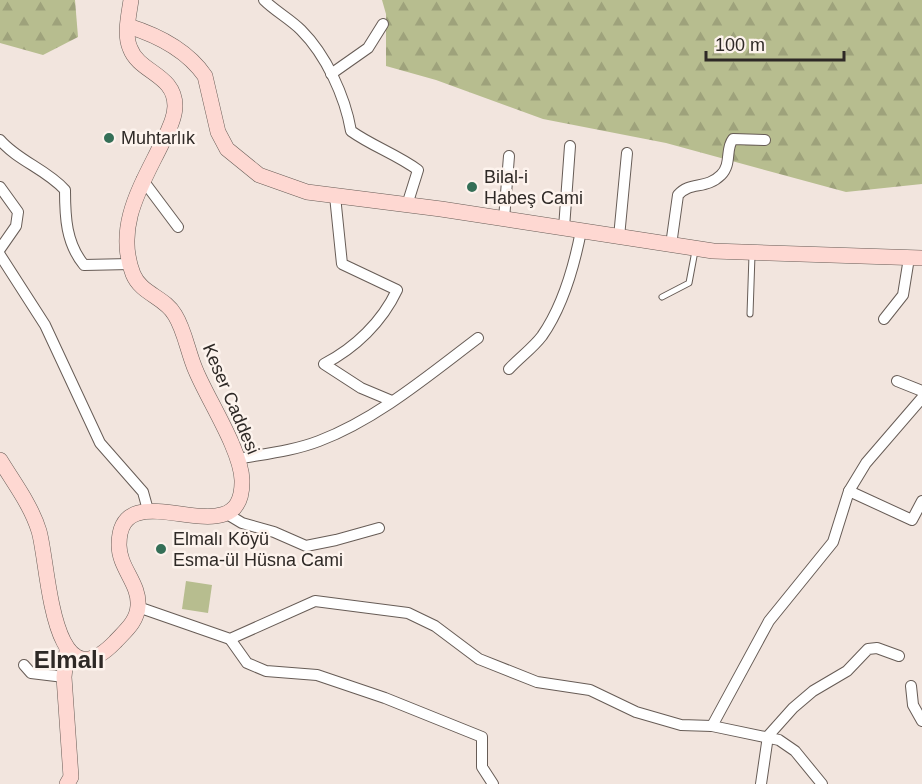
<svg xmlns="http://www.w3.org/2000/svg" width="922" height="784" viewBox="0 0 922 784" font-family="Arial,sans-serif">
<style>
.forest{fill:url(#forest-firs)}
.pitch{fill:#b7bd8f}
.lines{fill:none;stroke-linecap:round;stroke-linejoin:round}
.lane-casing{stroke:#675c56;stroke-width:7}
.street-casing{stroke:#675c56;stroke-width:12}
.secondary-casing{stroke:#675c56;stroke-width:16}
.lane{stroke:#fff;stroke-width:5}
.street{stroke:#fff;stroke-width:10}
.secondary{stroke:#fed8d2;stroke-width:15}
.poi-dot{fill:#356f57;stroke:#fdf3ed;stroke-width:2}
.labels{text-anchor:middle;stroke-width:5;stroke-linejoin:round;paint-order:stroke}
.poi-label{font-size:18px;fill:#2e2926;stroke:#fdf3ed;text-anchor:start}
.street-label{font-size:18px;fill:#2e2926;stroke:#fdf3ed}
.district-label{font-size:24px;font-weight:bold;fill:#2e2926;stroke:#fdf3ed}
</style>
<defs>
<pattern id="forest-firs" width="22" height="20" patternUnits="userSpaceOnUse" patternTransform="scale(1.5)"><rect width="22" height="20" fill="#b7bd8f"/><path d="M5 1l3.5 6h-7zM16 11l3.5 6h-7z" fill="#9ea27b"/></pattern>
</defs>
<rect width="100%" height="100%" fill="#f2e5de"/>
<g class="forest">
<polygon points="0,0 75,0 78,37 43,55 0,43"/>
<polygon points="382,0 922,0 922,184 846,192 666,143 543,119 436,80 386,66 386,14"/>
</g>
<polygon class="pitch" points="186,581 212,585 208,613 182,609"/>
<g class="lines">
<g class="lane-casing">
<g id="lane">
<polyline points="662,297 689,283 695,251"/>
<polyline points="750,314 752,255"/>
</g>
</g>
<g class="street-casing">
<g id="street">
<path d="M264 0C275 11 290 19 301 30 326 55 345 96 351 131 372 146 396 154 418 170L407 205"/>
<polyline points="331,74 368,48 383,24"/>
<path d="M0 140C18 161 46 169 65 190 65 217 66 243 84 265L130 264"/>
<polyline points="142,179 178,227"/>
<polyline points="0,187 18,212 16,226 0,249"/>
<path d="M335 196 342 264 397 290C382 322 355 348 324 364L361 388 392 401"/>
<polyline points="504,219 509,156"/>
<polyline points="564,228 570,146"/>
<polyline points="619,237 627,153"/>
<path d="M671 245 678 195C690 181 706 190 721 175 732 164 725 149 733 139L765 140"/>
<polyline points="0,255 45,325 100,443 143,492 148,510"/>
<polyline points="884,319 903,295 909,258"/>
<path d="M509 369C519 358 533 348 542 336 563 306 574 267 581 231"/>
<polyline points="897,381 922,391"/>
<path d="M237 459C264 454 293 451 319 441 377 419 429 375 478 338"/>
<polyline points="849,491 912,520 922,501"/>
<polyline points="227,514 242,523 274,532 306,546 336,540 379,528"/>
<polyline points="138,607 230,639 315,601 408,613 435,626 479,659 537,682 590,690 636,712 681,725 712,726 779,740 795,751 822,784"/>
<polyline points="230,639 247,663 266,671 317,675 385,698 482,737 482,767 493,784"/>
<polyline points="24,665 31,673 64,677"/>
<polyline points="911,686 913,705 922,721"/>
<polyline points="712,726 769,621 833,542 849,491 866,463 922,398"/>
<polyline points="761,784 768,736 793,708 813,691 847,671 868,649 877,648 899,656"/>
</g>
</g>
<g class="secondary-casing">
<g id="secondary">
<path d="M128 26C157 35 187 50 205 76L218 132 227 149 259 175 307 192 441 209 713 251 922 258"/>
<path d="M0 460C14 483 31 505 39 531 49 565 51 708 115 642 125 631 137 622 138 606 140 584 119 568 119 545 119 465 244 564 242 480 241 450 208 400 196 371 188 353 185 331 175 315 165 297 141 294 133 274 114 225 143 183 163 141 169 130 175 118 175 106 175 74 139 73 130 48 124 35 129 14 131 0"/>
<polyline points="67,650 64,677 71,777 67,784"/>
</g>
</g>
<use href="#lane" class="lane"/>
<use href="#street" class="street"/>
<use href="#secondary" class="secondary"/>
</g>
<g class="poi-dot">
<circle cx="109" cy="138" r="6"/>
<circle cx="472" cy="187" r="6"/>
<circle cx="161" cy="549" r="6"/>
</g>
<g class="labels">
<g class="poi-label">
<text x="121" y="144">Muhtarlık</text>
<text x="484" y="183">Bilal-i<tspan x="484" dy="21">Habeş Cami</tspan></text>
<text x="173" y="545">Elmalı Köyü<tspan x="173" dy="21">Esma-ül Hüsna Cami</tspan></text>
</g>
<g class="street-label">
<text transform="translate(231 399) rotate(67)" y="6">Keser Caddesi</text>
</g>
<g class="district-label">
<text x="69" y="668">Elmalı</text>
</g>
</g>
<path d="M706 51v9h138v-9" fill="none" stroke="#2e2926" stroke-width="3"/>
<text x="715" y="51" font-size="18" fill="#2e2926" stroke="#fdf3ed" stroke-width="4.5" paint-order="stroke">100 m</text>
</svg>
